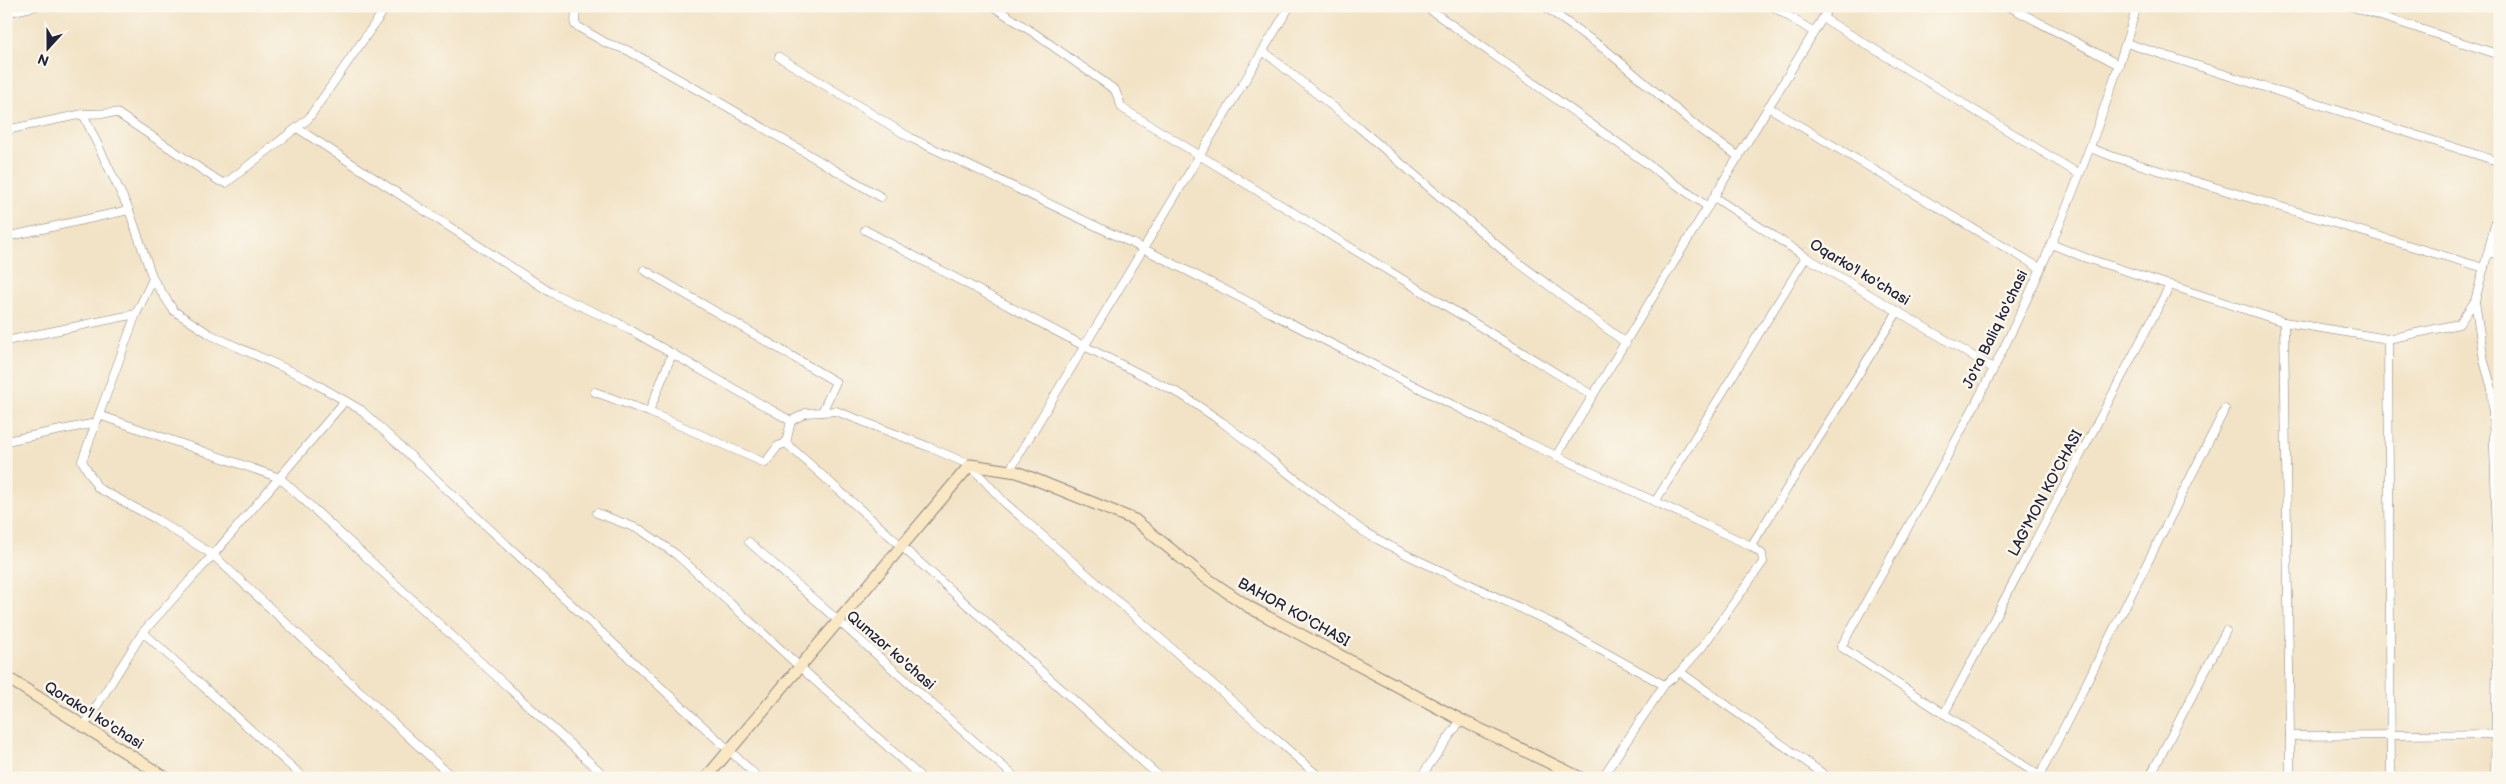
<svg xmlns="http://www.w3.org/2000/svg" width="2506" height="784" viewBox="0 0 2506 784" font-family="'Balsamiq Sans',sans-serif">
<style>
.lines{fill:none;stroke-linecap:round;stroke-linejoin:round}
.street-casing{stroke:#8a8280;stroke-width:9}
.secondary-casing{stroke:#8a8280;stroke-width:13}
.street{stroke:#fff;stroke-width:8}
.secondary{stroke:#fae7c3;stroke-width:11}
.labels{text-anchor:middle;stroke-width:5;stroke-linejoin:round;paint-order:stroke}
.street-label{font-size:15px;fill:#22223b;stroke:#fbf7ec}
</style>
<rect width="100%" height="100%" fill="#fbf7ec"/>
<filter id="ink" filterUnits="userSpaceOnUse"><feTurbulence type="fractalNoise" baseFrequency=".02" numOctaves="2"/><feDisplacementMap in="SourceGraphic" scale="10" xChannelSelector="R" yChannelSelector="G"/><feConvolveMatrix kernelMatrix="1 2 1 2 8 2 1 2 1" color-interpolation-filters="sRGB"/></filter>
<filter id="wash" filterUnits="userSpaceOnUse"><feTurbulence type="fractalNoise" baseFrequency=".0096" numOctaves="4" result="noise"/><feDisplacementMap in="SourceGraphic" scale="20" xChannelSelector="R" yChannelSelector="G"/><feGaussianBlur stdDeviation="1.12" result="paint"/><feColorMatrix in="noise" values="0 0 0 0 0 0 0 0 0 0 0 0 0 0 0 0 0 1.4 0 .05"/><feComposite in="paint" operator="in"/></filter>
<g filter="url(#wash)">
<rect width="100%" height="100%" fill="#f2e3c6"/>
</g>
<g filter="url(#ink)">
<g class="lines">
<g class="street-casing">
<g id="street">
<polyline points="576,6 575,25 606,43 627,50 726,106 881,197"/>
<polyline points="992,6 1034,33 1115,90 1122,108 1592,395"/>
<polyline points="1425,6 1708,207"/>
<polyline points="1544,6 1607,51 1702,131 1739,157"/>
<polyline points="1772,6 1814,32"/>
<polyline points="2008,6 2119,65"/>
<polyline points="2350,6 2500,55"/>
<polyline points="6,13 36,6"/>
<polyline points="1823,18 2079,174"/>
<polyline points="2126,43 2500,162"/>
<polyline points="1263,51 1356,125 1512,258 1626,343"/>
<polyline points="779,57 911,138 1144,249 1522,440 1751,546 1762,554 1763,562 1702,647 1680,672 1664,685 1602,778"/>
<polyline points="1768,107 2040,268"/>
<polyline points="83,114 129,210 153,279 174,311 211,335 304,377 361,410 759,778"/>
<polyline points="297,128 550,292 618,323 791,421"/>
<polyline points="6,130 83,114 117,113 219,181 226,183 308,119 387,6"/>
<polyline points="2090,148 2114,157 2484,268"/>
<polyline points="1714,197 1806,257 1993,368"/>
<polyline points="865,230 1084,346 1182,395 1222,422 1364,532 1405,554 1550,622 1664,685"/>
<polyline points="6,237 129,210"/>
<polyline points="2051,244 2086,258 2284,322 2388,339 2459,324 2475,301 2500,206"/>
<polyline points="2489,253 2500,253"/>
<polyline points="644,270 836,382 822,412"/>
<polyline points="153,279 136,314 82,461 98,488 156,519 213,555 453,778"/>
<polyline points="2475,301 2484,361 2492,389 2498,565 2495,778"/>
<polyline points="2284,322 2290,736 2500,734"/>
<polyline points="2388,339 2391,778"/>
<polyline points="6,341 136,314"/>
<polyline points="595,392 649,412 765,463 778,446 786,443"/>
<polyline points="649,412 672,354"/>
<polyline points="99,415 280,478 607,778"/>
<polyline points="6,441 96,423"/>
<polyline points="786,443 791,421 806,413 836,411 929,447 970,465 1005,503 1316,774"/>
<polyline points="786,443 1161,778"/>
<polyline points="1556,456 1830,6"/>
<polyline points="1009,471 1290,6"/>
<polyline points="1655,502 1806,257"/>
<polyline points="597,513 641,530 677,555 922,778"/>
<polyline points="749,542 1016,778"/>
<polyline points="1751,546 1898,311"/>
<polyline points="143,632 304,778"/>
<polyline points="1680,672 1829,778"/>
<polyline points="1944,714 2170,285"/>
<polyline points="84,726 143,632 213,555 345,401"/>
<polyline points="2040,775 2225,409"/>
<polyline points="1420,778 1461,720"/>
<path d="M2043 778 1841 647C1892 554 1946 463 1994 368 2052 252 2100 131 2137 6"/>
<polyline points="2149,778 2226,631"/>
<polyline points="2290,778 2290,736"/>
</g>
</g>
<g class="secondary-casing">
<g id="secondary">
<polyline points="6,677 166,778"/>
<polyline points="706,778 970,465 1017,472 1135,520 1202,575 1249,607 1461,720 1581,778"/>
</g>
</g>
<use href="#street" class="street"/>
<use href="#secondary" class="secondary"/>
</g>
</g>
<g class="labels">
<g class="street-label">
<text transform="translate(1860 272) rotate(31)" y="5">Oqarko'l ko'chasi</text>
<text transform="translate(1995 329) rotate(-64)" y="5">Jo'ra Baliq ko'chasi</text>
<text transform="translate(2045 493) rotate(-62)" y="5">LAG'MON KO'CHASI</text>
<text transform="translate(1294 612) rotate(29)" y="5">BAHOR KO'CHASI</text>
<text transform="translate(891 650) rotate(41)" y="5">Qumzor ko'chasi</text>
<text transform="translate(94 715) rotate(32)" y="5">Qorako'l ko'chasi</text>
</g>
</g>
<rect width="2506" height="784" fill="none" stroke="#fbf7ec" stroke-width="25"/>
<g transform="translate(48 48) rotate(201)" stroke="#fbf7ec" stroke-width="4" paint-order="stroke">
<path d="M0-4L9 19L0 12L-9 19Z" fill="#22223b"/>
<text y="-8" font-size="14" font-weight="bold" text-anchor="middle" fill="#22223b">N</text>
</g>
</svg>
